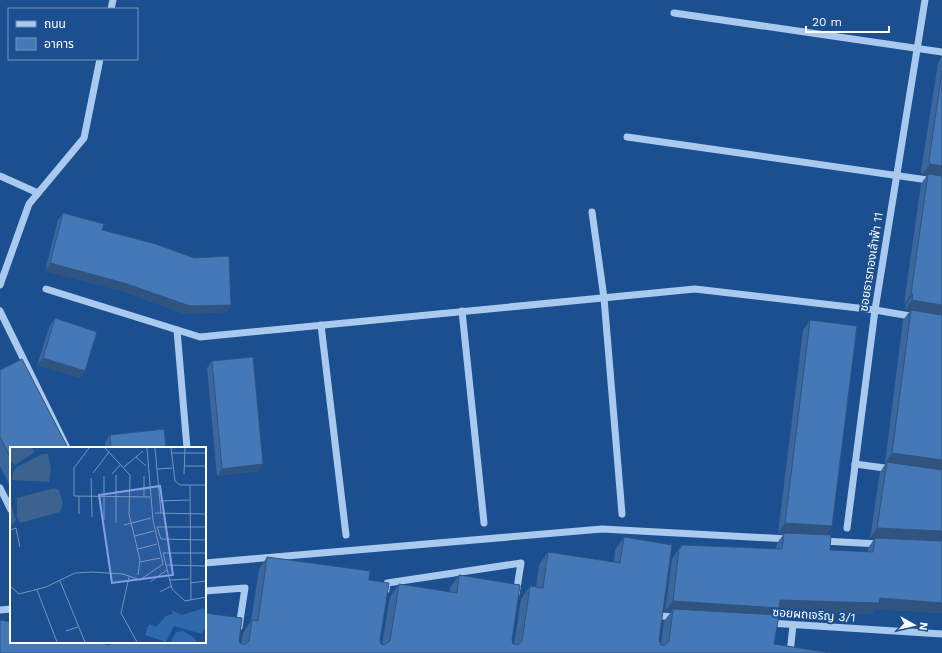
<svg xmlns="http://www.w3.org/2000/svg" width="942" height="653" viewBox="0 0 942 653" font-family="'Work Sans','Noto Sans Thai',sans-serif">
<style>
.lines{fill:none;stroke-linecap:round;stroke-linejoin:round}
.minor{stroke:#a9c9ee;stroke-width:7}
.wall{fill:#3a679d}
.shaded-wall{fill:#305480}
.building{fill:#4478b7;stroke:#305480}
.labels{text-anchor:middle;stroke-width:4;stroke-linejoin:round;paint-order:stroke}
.street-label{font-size:12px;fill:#fff;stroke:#1b4f8f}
.inset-road{fill:none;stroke:#7695bc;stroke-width:1}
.view{fill:#839eea;fill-opacity:0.15;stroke:#839eea;stroke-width:2}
.inset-edge{fill:none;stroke:#fff;stroke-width:2}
</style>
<rect width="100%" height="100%" fill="#1b4f8f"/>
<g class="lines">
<g class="minor">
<polyline points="111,9 113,0"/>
<polyline points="674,13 942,52"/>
<polyline points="627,137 942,182"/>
<polyline points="0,176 38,193"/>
<polyline points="592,212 604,298 622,514"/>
<polyline points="0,285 29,204 84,138 100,59"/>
<polyline points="46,289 200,337 695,289 875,310 916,317"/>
<polyline points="0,311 67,448"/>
<polyline points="462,311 484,523"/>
<polyline points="321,325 346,535"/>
<polyline points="177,330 187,448"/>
<polyline points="855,464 892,469"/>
<polyline points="0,488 11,510"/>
<polyline points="847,528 875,310 925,0"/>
<polyline points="822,541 880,544"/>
<polyline points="205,563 602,529 788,539"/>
<polyline points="386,590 387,583 521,563 516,594"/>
<polyline points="205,591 245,588 239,627"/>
<polyline points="0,610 11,609"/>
<polyline points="661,616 676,617"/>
<polyline points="769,623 942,634"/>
<polyline points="790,653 793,625"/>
</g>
</g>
<g class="wall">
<polygon points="942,56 942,613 875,609 872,614 777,610 774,615 774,644 831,653 107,645 110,642 239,642 241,645 243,633 251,621 259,569 267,557 369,580 380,640 381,644 382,644 390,597 399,584 450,592 450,588 459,575 512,640 513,644 514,644 521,599 530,586 536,587 539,565 548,552 614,562 615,550 624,537 659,640 661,644 664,621 671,612 665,611 672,559 681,545 776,549 777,543 784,534 778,533 803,330 810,320 832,526 826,535 830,550 868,552 868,548 875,538 870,538 880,472 886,463 885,463 903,320 910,311 905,310 906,305 904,304 921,184 927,175 922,174 921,171 938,63"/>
<polygon points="63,213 231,305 226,312 185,314 119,290 45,271 58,220"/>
<polygon points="55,318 80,378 37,365 50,325"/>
<polygon points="212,361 263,464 258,471 217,476 207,368"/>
<polygon points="0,370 11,448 11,488 0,466"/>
<polygon points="110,435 166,448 105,448 105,442"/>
</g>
<g class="shaded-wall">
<polygon points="930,164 942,166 942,177 928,174 927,175 922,174"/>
<polygon points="50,263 231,305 226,312 185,314 119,290 45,271"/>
<polygon points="911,294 913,294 906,305 904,304"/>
<polygon points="912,300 942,305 942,317 911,310 910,311 905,310"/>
<polygon points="43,358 85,371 80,378 37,365"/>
<polygon points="892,453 942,460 942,471 887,462 886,463 885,463"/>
<polygon points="263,464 258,471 217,476 222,469"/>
<polygon points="785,523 832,526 825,536 778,533"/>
<polygon points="877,528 942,531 942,542 870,538"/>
<polygon points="880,598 942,603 942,613 875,609 872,614 777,610 771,618 673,609 671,612 665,611 673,601"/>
</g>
<g class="building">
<polygon points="942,71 942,166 930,164 929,160"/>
<polygon points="928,174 942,176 942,305 912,300 913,294 911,294"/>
<polygon points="63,213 104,224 102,230 156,244 194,258 229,256 231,305 190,306 124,283 50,263"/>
<polygon points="911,310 942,315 942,460 892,453"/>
<polygon points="55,318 97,332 85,371 43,358"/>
<polygon points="810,320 857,326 832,526 785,523"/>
<polygon points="253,357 263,464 222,469 212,361"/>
<polygon points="22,359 68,448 11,448 11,458 0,437 0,370"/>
<polygon points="164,429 166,448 111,448 110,435"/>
<polygon points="887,462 942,470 942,531 877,528"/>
<polygon points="784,533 831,535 830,550 873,552 875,538 942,541 942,603 880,598 879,603 780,600 779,608 673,601 679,548 681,548 681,545 782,549"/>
<polygon points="624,537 672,545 659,640 661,645 665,645 669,641 673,609 779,615 774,644 831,653 0,653 0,620 11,622 11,642 103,642 107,645 112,643 112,642 205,642 205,613 242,618 239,642 241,644 245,645 249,641 252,620 258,621 267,557 370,571 369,580 389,583 380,640 381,644 384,645 390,641 399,584 457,593 459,575 520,585 512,640 513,644 518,645 522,641 530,586 543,588 548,552 620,563"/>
</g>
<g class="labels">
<g class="street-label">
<text transform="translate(871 262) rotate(-81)" y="4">ซอยธารทองเล้าฟ้า 11</text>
<text transform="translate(814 615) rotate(4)" y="4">ซอยผถเจริญ 3/1</text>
</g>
</g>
<g transform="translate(10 447)">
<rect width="196" height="196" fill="#1b4f8f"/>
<path d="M194 161 196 179 192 187 164 179 156 195 135 188 139 177 146 180 156 169 163 167 161 163 172 168ZM173 184 183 190 187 195H161L166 185Z" fill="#2e69ad"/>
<path d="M0 1H22L25 5 5 18 0 14ZM32 7H38L41 22 39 35 2 33 3 24 7 20ZM44 41 49 43 53 57 50 65 10 76 7 70V51ZM0 55 6 73 0 80Z" fill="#3c6290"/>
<path class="inset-road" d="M79 1 64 21V49L140 50M95 1 120 28 119 67 130 113 128 128M145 1 151 66M161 1 165 34 170 38H196M161 6H196M126 10 136 19M174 19H196M114 20 133 4M147 22 162 21M83 26 99 5M102 27 111 17M174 27 175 1M106 28V76M134 29V50M81 31 82 70M180 38 181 153M150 54 179 53M145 66 196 67M69 67V49M94 73V29M114 78 141 71M196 80H147L151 92 196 93M0 83 6 81 10 100M125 89 144 84M128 102 147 97M196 106H153L162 142 175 154 196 150M130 115 150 111M156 118 196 119M119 130 111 166 127 195M160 133 179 132M50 134 75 195M140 135 157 123M180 136 196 134M0 139 9 147 36 140 65 126 82 125 113 127 130 133 153 117 143 73 137 1M27 143 47 195M150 145 161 139M56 184 68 180"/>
<path class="view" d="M150 39 163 128 102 136 89 48Z"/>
<rect width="196" height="196" class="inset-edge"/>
</g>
<rect x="8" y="8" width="130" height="52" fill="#1b4f8f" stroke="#7695bc"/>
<rect x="16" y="21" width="20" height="6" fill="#a9c9ee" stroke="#7695bc"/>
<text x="44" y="28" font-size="12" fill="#ffffff">ถนน</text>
<rect x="16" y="38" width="20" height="12" fill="#4478b7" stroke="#7695bc"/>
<text x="44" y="48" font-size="12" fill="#ffffff">อาคาร</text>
<g transform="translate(914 625) rotate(98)" stroke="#1b4f8f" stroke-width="3" paint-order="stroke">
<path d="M0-3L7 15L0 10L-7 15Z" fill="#ffffff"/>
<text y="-6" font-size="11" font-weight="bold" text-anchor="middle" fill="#ffffff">N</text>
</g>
<path d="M806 26v6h83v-6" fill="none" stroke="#ffffff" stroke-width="2"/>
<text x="812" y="26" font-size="12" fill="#ffffff" stroke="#1b4f8f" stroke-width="3" paint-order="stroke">20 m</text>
</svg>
